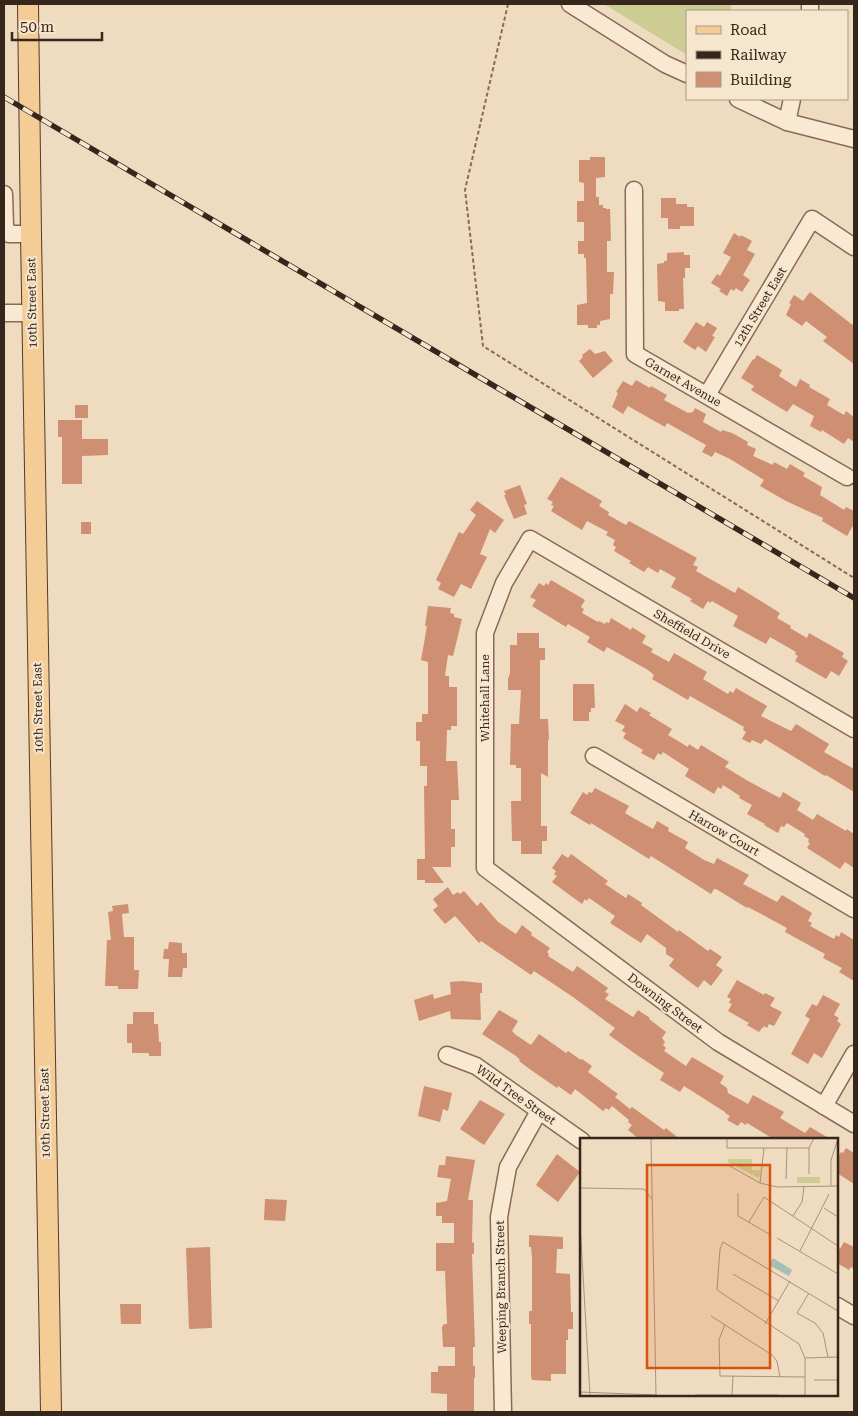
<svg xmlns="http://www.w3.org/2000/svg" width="858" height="1416" viewBox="0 0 858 1416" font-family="'Roboto Serif',serif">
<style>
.green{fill:#cdcd93}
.building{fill:#ce8f73}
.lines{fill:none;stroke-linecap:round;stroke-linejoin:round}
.minor-casing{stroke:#886b57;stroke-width:19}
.major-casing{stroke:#553a2b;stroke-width:22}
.path{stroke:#886b57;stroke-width:2;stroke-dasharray:4 2.5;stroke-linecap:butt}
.minor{stroke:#fae9d2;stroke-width:16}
.major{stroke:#f4cc95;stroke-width:20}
.rail-casing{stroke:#37261c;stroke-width:5.5}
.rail{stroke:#f6e6ce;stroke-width:4;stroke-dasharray:11;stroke-linecap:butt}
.labels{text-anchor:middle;stroke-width:4;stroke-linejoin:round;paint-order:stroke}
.street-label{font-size:12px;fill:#37261c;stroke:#f6e6ce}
.inset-road{fill:none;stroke:#a5937e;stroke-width:1}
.view{fill:#d6540e;fill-opacity:0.15;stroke:#d6540e;stroke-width:2.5}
.inset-edge{fill:none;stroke:#37261c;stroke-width:2.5}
</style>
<rect width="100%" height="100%" fill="#efdbbf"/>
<polygon class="green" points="604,4 731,4 731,11 687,11 687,55"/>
<g class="building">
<polygon points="590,157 605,157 605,177 596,178 596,197 599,197 599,205 603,205 603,208 606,208 606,209 610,209 611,241 607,241 607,272 614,272 613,294 610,294 610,319 600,321 600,325 597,325 597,328 588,328 588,325 577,325 577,305 587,303 586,258 584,258 584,254 578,254 578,241 584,241 584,222 577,222 577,201 584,201 584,183 579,182 579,160 590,160"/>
<polygon points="661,198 676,198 676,204 687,204 687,207 694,207 694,226 680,226 680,229 668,229 668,218 661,218"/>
<polygon points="734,233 740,237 741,235 752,241 747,250 755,254 743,275 750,280 742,292 736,288 734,291 731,289 727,296 719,291 721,289 711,283 717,274 720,276 731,257 723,253"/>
<polygon points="684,252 684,255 690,255 690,268 685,268 685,278 683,278 684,309 679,309 679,311 665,311 665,302 658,301 657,264 664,263 664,261 667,261 667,253"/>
<polygon points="810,292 854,326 854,364 823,341 827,337 806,321 802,326 786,315 791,304 789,303 794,295 803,301"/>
<polygon points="696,322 704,327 707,322 717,328 712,336 715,337 706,352 698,346 695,350 683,342"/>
<polygon points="590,349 595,354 605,351 613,361 593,378 579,361 583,357 582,355"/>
<polygon points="757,355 782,370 779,376 796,387 800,379 810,385 809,387 830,399 827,405 844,415 846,411 854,417 854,442 848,438 844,444 822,430 821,432 810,426 814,416 793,404 787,412 751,390 754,386 741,378 753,359 754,360"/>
<polygon points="636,380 650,388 651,386 667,395 664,400 688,413 693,412 695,408 706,414 703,422 721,432 722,430 732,433 748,442 747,445 756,449 753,456 773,465 774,462 787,469 790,464 805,473 803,476 822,487 820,495 844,510 846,507 854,511 854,524 847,536 822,521 823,518 786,501 760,486 764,480 730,459 715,452 712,457 702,452 706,445 667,423 665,427 628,406 623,414 612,407 618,393 616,392 623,381 632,386"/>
<rect x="75" y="405" width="13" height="13"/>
<polygon points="58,420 82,420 82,439 108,439 108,455 82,456 82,484 62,484 62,437 58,437"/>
<polygon points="561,477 602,501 599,506 609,512 608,515 626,525 629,521 697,558 693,565 698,567 696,571 735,593 738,587 780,613 777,618 791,626 790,628 807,638 809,633 844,653 842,657 848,661 839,676 831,671 826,679 795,661 798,656 795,654 796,652 770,637 766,644 733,626 738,616 712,601 710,603 708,601 703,609 690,601 692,599 671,587 676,578 660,569 658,573 648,567 644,572 629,563 631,561 614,551 616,547 613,545 615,540 606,535 608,532 587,521 582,530 551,511 554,506 551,505 553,502 547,499"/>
<polygon points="520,485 527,504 524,505 527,514 514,519 504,495 506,495 504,491"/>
<polygon points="477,501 504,520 495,533 490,529 480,554 487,557 471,589 461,584 454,597 438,589 441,583 436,580 459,532 463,534 476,515 470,510"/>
<rect x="81" y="522" width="10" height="12"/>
<polygon points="551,580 585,600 581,607 584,609 582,613 598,622 599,621 605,624 606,622 609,623 611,618 631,630 632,627 646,636 642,643 653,649 651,652 669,662 674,653 707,672 703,679 728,694 730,691 733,693 736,688 767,706 761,716 791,731 796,724 829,744 824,752 854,769 854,792 826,775 825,776 765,739 761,744 752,740 750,743 742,739 746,732 743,730 744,727 690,696 688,700 652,679 654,675 648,670 607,647 604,652 587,642 590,637 568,624 566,627 532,606 536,600 530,597 539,583 544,586 546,583 548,585"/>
<polygon points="428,606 451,608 450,613 454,614 454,617 462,619 453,656 448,655 445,676 449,676 449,687 457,687 457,726 451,726 451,730 447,730 446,761 457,761 459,800 451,800 451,829 455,829 455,847 451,847 451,867 432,867 444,883 425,883 425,880 417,880 417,859 425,859 424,786 427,786 427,766 420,766 420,741 416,741 416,722 422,722 422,714 428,714 428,662 421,660 427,626 425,626"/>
<polygon points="517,633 539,633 539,648 545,648 545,660 540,660 540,719 548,719 549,740 548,739 548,777 541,773 541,826 547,826 547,841 542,841 542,854 521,854 521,841 512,841 511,801 521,801 521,768 516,768 516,765 510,765 511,724 519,724 521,690 508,690 508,679 510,673 510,645 517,645"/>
<polygon points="573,684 594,684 595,708 591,708 591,712 589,712 589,721 573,721"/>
<polygon points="625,704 637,712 640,707 651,713 649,715 672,729 668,735 688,747 689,744 698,750 701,745 729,762 725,767 748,781 780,798 783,792 801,803 797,810 813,820 817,814 846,831 847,829 854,834 854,868 845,862 840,869 807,848 810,843 808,842 809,839 804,836 805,834 787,823 784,827 781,826 778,833 764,825 765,824 747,814 752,805 739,798 740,796 723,785 721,789 718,787 714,794 685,776 689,769 663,752 661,755 658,753 654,760 641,753 643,750 623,738 626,733 622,731 625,726 615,721"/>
<polygon points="595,788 629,806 625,813 635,819 653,829 657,821 669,828 668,831 688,842 685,848 688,850 704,860 714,864 717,858 749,875 743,884 777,902 782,895 812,913 808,921 812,923 810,926 834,939 836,935 839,937 841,932 854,940 854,981 839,972 842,968 823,958 825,954 785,932 787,928 748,907 747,908 716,889 714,889 711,894 651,856 649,859 591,823 590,825 570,813 583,792 587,795 589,792 592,793"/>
<polygon points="562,854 568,858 571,854 608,881 605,884 626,898 628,894 642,903 641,905 678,932 679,930 708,951 710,949 722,957 716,965 723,970 711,986 704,980 698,988 669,966 674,959 666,954 666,948 647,934 641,943 610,923 615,916 589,898 587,901 585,899 582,904 552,882 557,876 554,874 556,871 552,868"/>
<polygon points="448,887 453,895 458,892 460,894 464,891 477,906 481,902 498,922 516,934 522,925 532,933 531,935 550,948 547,952 549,954 548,956 573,972 577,966 608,988 605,992 609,994 605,999 633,1017 638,1010 650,1018 649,1019 666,1032 662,1038 665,1042 663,1045 666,1048 664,1051 686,1066 692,1057 724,1076 720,1083 727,1088 728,1093 748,1104 753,1095 784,1112 780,1118 805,1133 810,1127 832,1140 775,1140 747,1123 746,1125 741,1122 738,1126 727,1120 730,1116 725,1113 725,1112 684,1086 680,1092 660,1080 664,1073 637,1055 609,1035 615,1028 573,997 534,971 531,975 481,941 479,943 455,916 445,924 433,910 438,906 433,899"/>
<polygon points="128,904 129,913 122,914 124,937 134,937 134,970 139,970 138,989 118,989 118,986 105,986 107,940 111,940 108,912 113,911 112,906"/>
<polygon points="169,942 182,943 182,953 187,953 187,968 183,968 182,977 168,977 169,959 163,959 164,949 168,949"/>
<polygon points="737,980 764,995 765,993 775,998 770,1006 782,1012 774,1026 769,1024 767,1028 764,1026 763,1028 762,1028 759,1032 747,1025 749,1023 728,1011 732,1004 729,1003 731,999 727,997"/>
<polygon points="462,981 482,983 482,993 480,993 481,1020 451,1019 450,1011 419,1021 414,1000 433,994 434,999 451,994 450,982"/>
<polygon points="823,995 840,1004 834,1015 839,1018 837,1021 841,1024 822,1058 814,1053 808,1064 791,1054 810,1019 805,1016 812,1004 817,1006"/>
<polygon points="499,1010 518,1021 512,1031 516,1035 531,1045 539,1034 566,1053 568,1051 581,1060 582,1059 592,1066 588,1072 618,1094 615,1097 630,1109 632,1107 664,1130 666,1128 681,1140 640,1140 628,1130 632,1125 628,1122 629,1120 612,1106 609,1110 606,1108 603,1111 575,1089 571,1095 558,1086 557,1088 531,1070 519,1061 520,1060 516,1056 482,1034"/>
<polygon points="133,1012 154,1012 154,1024 158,1024 159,1042 161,1042 161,1056 149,1056 149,1053 132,1053 132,1043 127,1043 127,1024 133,1024"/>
<polygon points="424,1086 452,1093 448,1111 443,1109 440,1122 418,1116"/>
<polygon points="480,1100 505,1114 484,1145 460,1129"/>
<polygon points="846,1148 854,1153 854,1184 837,1173 837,1159 841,1152 843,1153"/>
<polygon points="557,1154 580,1172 558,1202 536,1185"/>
<polygon points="446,1156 475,1160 468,1200 473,1200 472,1243 474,1242 474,1254 472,1254 475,1347 473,1347 473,1366 475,1366 475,1378 474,1378 474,1412 447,1412 447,1394 431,1393 431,1372 438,1372 438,1366 455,1366 455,1347 443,1347 442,1327 444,1324 447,1324 445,1271 436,1271 436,1243 454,1243 454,1223 442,1223 442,1216 436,1216 436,1203 447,1201 451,1179 437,1177 439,1165 445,1165"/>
<polygon points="265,1199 287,1200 285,1221 264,1220"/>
<polygon points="529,1235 563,1237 563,1249 557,1249 556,1273 570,1274 571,1312 573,1312 573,1329 568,1329 568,1340 566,1340 566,1374 551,1374 551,1381 532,1380 531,1375 531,1324 529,1324 529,1311 532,1311 532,1257 531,1247 529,1247"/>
<polygon points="844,1242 854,1247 854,1269 851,1267 849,1270 837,1263 837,1247 840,1249"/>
<polygon points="210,1247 212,1328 189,1329 186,1248"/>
<polygon points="120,1304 141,1304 141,1324 121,1324"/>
</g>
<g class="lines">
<g class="minor-casing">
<g id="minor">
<polyline points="570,4 665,64 687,74"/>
<polyline points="810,11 810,4"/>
<polyline points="738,99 787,122 854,139"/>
<polyline points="787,122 792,99"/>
<polyline points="634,190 635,354 847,477"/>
<polyline points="4,194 5,227 9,234 31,234"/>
<polyline points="4,313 32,313"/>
<polyline points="707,395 812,219 854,247"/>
<polyline points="854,729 530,539 504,583 485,633 485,868 718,1042 854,1124"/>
<polyline points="594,756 854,909"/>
<polyline points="447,1055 476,1066 582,1141"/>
<polyline points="824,1106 854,1054"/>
<polyline points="837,1306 854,1316"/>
<polyline points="503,1412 499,1217 508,1167 539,1111"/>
</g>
</g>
<g class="major-casing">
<polyline id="major" points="28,4 31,234 51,1412"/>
</g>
<polyline class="path" points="508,4 465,190 483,346 854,578"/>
<use href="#minor" class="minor"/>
<use href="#major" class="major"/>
<g class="rail-casing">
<polyline id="rail" points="4,97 854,598"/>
</g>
<use href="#rail" class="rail"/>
</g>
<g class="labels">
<g class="street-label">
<text transform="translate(32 303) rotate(-91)" y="4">10th Street East</text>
<text transform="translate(760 307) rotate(-59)" y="4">12th Street East</text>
<text transform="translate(683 382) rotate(30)" y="4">Garnet Avenue</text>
<text transform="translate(692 634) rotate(30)" y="4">Sheffield Drive</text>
<text transform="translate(485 698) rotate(-90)" y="4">Whitehall Lane</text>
<text transform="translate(38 708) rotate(-91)" y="4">10th Street East</text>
<text transform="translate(724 833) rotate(30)" y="4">Harrow Court</text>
<text transform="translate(665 1003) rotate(37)" y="4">Downing Street</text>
<text transform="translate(516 1095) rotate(35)" y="4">Wild Tree Street</text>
<text transform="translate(45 1113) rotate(-91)" y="4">10th Street East</text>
<text transform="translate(501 1287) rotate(-91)" y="4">Weeping Branch Street</text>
</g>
</g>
<g transform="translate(580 1138)">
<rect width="258" height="258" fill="#efdbbf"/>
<path d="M149 21H172V32H181L179 40 147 24ZM217 39H240V45H217Z" fill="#cdcd93"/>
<path d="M193 120 212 132 209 138 189 127Z" fill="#a2c0b4"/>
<path class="inset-road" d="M71 0 76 257M147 0V10H229M148 27 180 45 197 49 258 48M229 36V10L234 0M206 41 207 10M180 45 184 10M251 48V22L258 1M0 50 64 51 72 61M158 55V78L189 96M244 70 258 79M213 78 222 64 224 49M169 84 184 59 258 108M0 85 10 257M197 100 258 136M220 113 249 56M153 136 199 163M229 155 217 175 235 185 243 195 248 219M131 178 192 217 197 223 200 239M145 186 139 202 140 238 225 239M185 186 210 143M225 220 258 219M234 242H258M0 254 77 257M115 257H198M152 257 153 238M225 257V220L219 206 137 152 140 111 143 104 258 173"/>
<path class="view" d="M67 27H190V230H67Z"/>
<rect width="258" height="258" class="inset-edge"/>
</g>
<rect width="858" height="1416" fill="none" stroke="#37261c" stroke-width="10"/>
<rect x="686" y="10" width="162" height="90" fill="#f6e6ce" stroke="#aa9987"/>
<rect x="696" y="26" width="25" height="8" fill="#f4cc95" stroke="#aa9987"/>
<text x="730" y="35" font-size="15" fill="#37261c">Road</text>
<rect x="696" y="51" width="25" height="8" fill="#37261c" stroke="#aa9987"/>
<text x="730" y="60" font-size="15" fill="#37261c">Railway</text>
<rect x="696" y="72" width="25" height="15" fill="#ce8f73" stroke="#aa9987"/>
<text x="730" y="85" font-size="15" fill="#37261c">Building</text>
<path d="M12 32v8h90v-8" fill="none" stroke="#37261c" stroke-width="2.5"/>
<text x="20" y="32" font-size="15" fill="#37261c" stroke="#f6e6ce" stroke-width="4" paint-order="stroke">50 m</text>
</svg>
